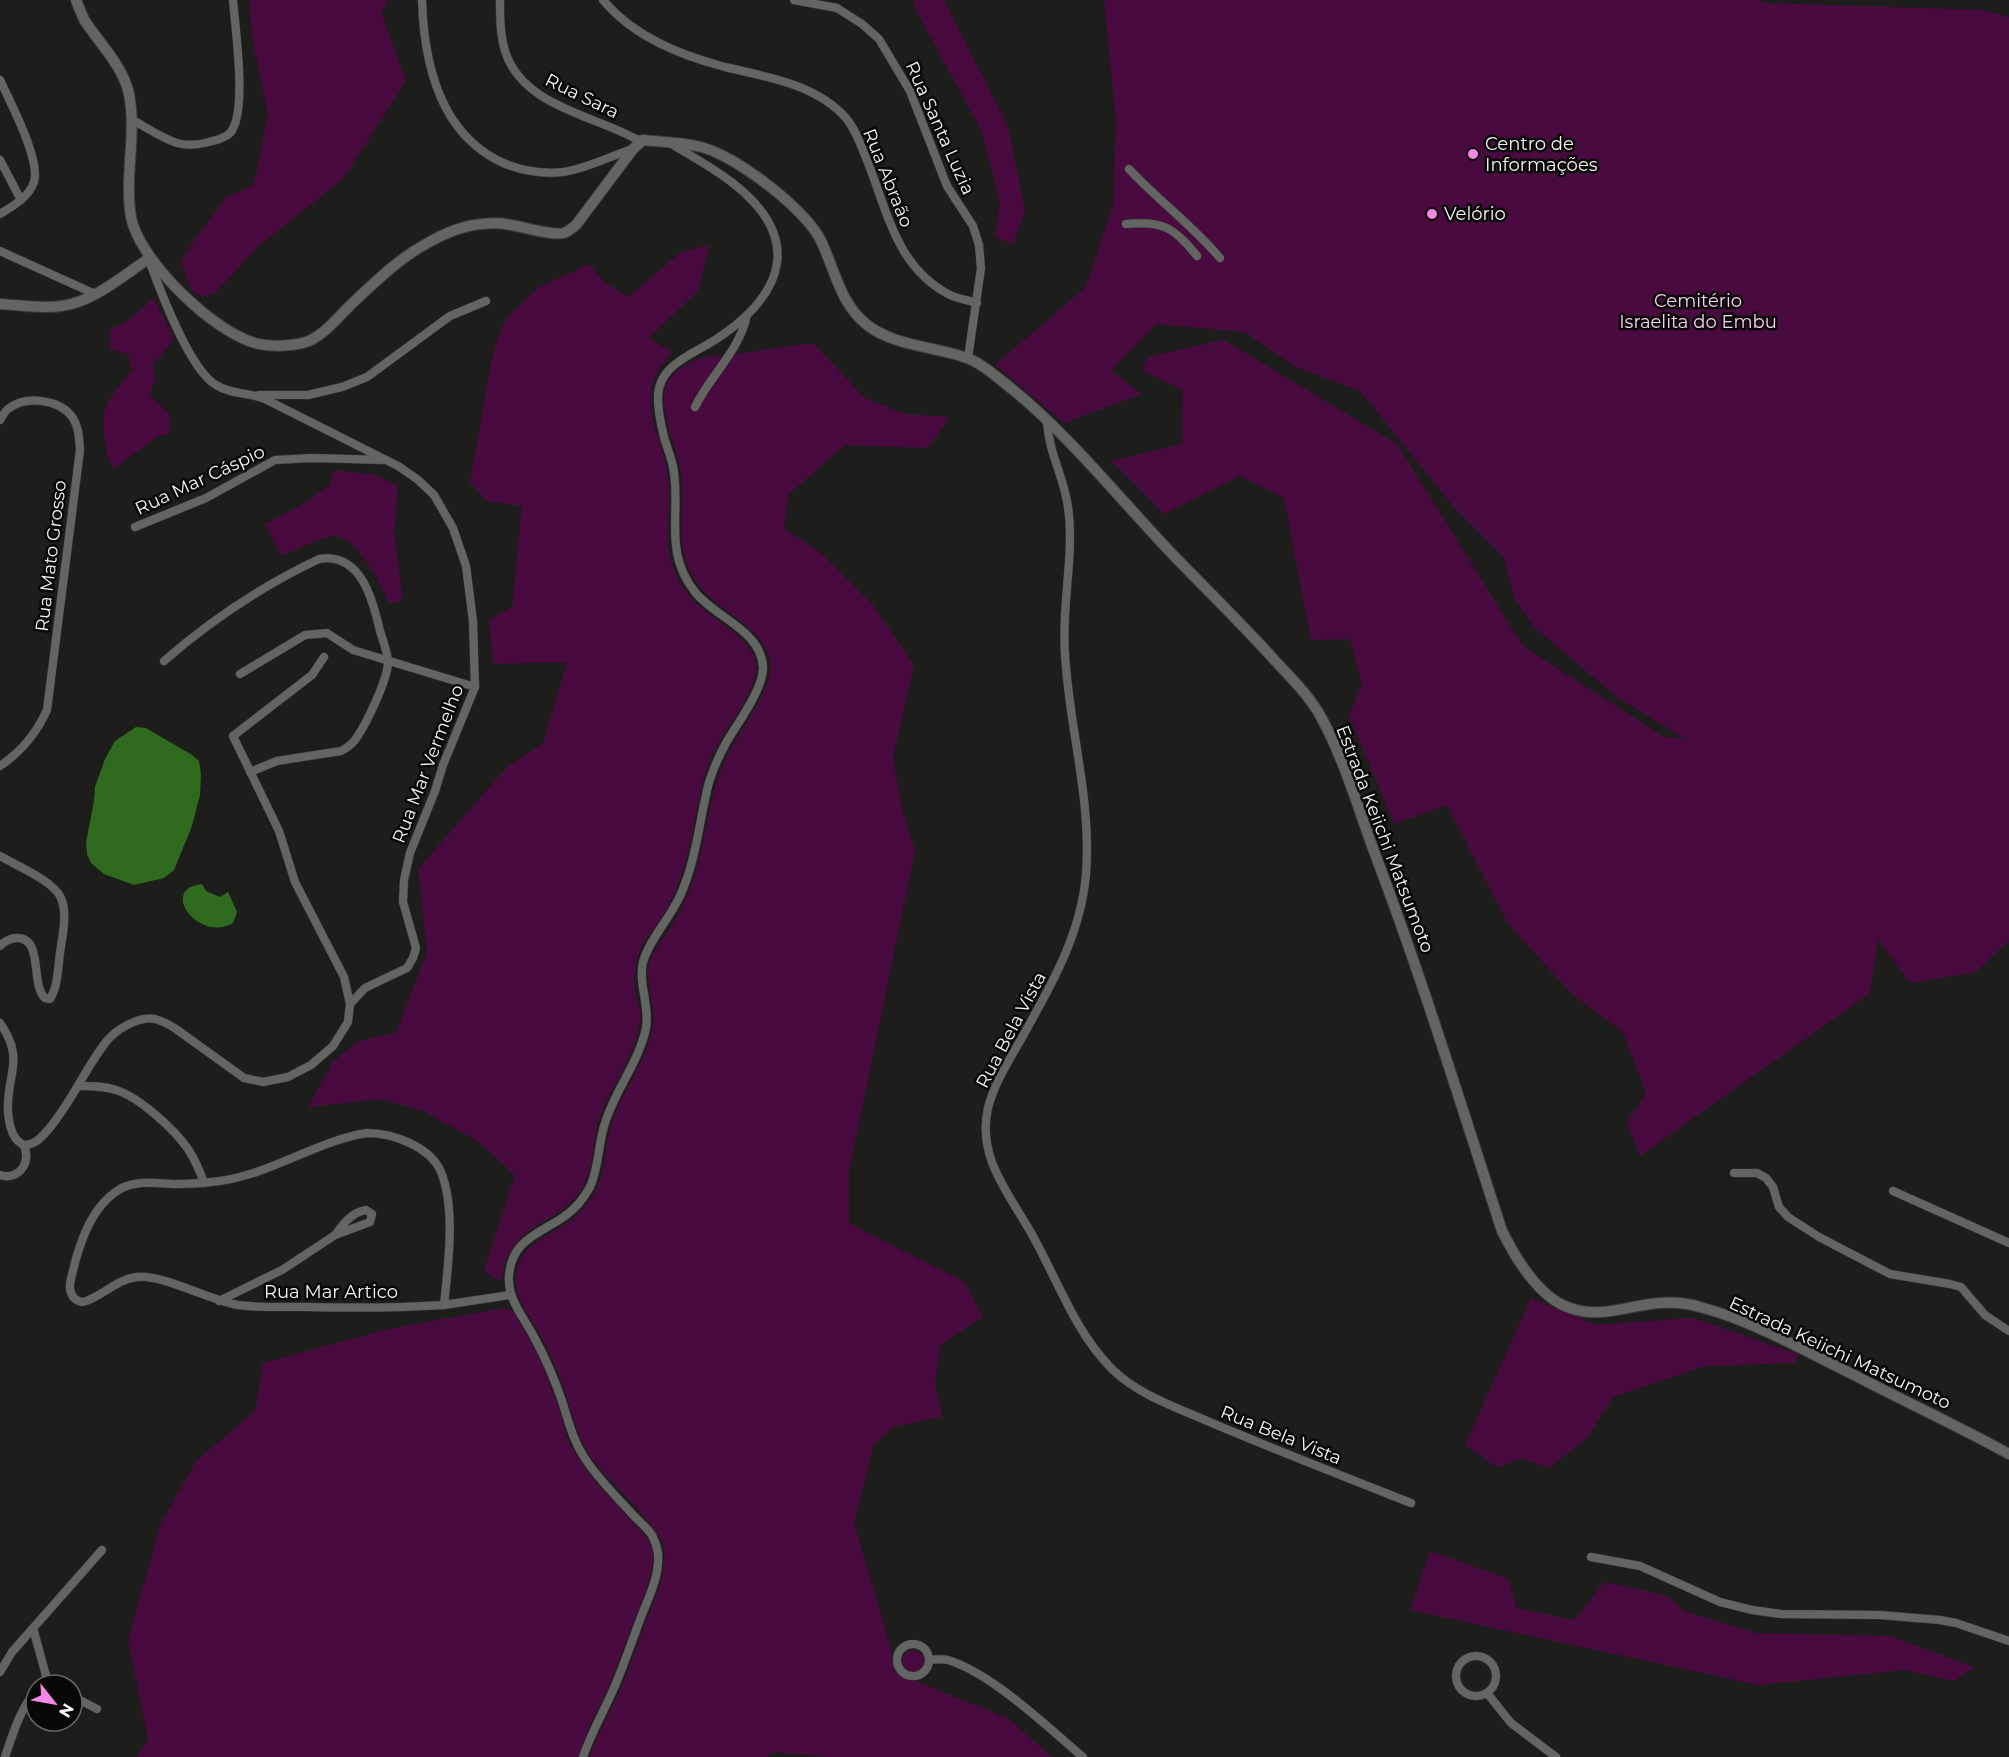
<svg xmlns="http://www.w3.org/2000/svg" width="2009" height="1757" viewBox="0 0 2009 1757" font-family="Montserrat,sans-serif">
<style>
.green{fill:#490a40}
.water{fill:#2f6a1e}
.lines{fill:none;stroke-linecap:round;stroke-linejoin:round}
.street-casing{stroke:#3b3c3b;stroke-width:9}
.secondary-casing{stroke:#3b3c3b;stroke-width:12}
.street{stroke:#636562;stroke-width:8}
.secondary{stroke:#636562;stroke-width:10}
.poi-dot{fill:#fb87e5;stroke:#080807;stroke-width:2}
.labels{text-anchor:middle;stroke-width:5;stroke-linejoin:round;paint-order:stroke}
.street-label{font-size:18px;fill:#f3f4f3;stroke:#080807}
.poi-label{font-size:18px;fill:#f3f4f3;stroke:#080807;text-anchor:start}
.park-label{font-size:18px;fill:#fad0f0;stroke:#080807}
</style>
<rect width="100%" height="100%" fill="#1d1e1c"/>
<g class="green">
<polygon points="251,0 387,0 382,15 406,81 343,179 260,245 215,293 202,297 192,291 181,262 191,245 225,198 254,185 268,115 253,42 249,4"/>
<polygon points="913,0 944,0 1008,126 1025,211 1013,244 995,237 1000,203 982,132 916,10"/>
<polygon points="1104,0 1758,0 1767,3 1981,10 2009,17 2009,940 1976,972 1910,983 1876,936 1878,941 1870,993 1640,1156 1627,1123 1646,1093 1623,1032 1572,994 1508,924 1447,805 1394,824 1349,715 1362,685 1350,639 1311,640 1284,498 1240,476 1164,514 1111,461 1182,444 1183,390 1142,370 1148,357 1224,340 1397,444 1523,646 1664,737 1685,739 1617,697 1535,628 1514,598 1504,558 1458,512 1360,391 1294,366 1245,332 1156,324 1111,371 1142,394 1064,423 995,365 1086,287 1113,205 1116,121"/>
<path d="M709 245 698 291 649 338 672 352C665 361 656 371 653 382 644 412 662 442 667 470 676 517 653 550 689 596 706 617 762 641 756 672 751 699 724 730 712 755 697 789 696 827 685 862 680 881 673 899 663 915 656 927 645 938 640 950 635 963 633 978 635 992 637 1003 642 1011 640 1023 635 1055 613 1084 601 1114 592 1135 595 1160 586 1180 566 1228 507 1218 502 1280L493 1278 484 1270 515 1176 478 1141 423 1111 381 1099 308 1107 332 1063 358 1041 396 1033 427 951 418 869 507 767 543 743 567 662 493 664 489 620 512 607 522 506 487 501 470 483 490 368 496 343 505 320 538 288 589 264 605 283 629 297 681 252Z"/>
<path d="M154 298 174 339 153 365 155 379 150 395 170 415 169 434 158 436 114 469C106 461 102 426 104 414 105 401 125 380 132 370L128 354 110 349V329L126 322Z"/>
<path d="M813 343 865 398 905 414 950 417 928 448 845 445 788 495 784 528 822 554 873 605 914 665 893 758 901 805 915 851 849 1171V1223L965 1282 983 1317 940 1345 935 1383 942 1417 895 1426 874 1444 854 1523 889 1642 894 1672 1009 1719 1052 1757H831L774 1752 766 1757H589C597 1736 608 1716 618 1695 628 1672 636 1647 645 1623 654 1601 667 1574 664 1549 660 1525 607 1481 590 1456 577 1437 573 1415 565 1393 558 1371 549 1351 538 1331 528 1313 514 1298 516 1277 518 1243 550 1237 572 1219 583 1210 593 1198 598 1185 607 1165 605 1140 613 1119 625 1087 648 1059 653 1025 657 1002 642 981 651 958 657 945 667 934 674 922 680 912 685 902 689 891 706 849 706 801 725 760 738 732 760 707 769 677 780 634 720 613 700 587 668 547 690 507 679 464 674 440 660 414 665 389 668 375 683 366 695 360 704 356 718 356 728 355 757 351 785 347 813 343Z"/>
<path d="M334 470 377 475 398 486 394 532 403 601 389 603C382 586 356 535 334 536 322 537 294 551 281 556L265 524 303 504 330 485Z"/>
<polygon points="1531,1298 1596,1325 1693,1318 1798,1354 1795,1363 1705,1366 1613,1397 1588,1437 1549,1468 1521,1458 1498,1468 1465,1445"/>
<polygon points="504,1308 514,1312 541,1360 561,1414 567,1439 579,1459 593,1479 647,1538 653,1549 653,1565 646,1590 608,1689 590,1725 578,1757 137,1757 148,1739 128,1641 160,1525 196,1461 255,1411 263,1363 389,1329"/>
<polygon points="1430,1551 1509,1579 1516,1608 1575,1620 1604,1582 1668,1596 1684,1611 1755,1633 1890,1636 1974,1667 1954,1681 1904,1670 1759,1685 1410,1610"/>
<circle cx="913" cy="1661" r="11"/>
</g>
<g class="water">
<polygon points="136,727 146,728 192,755 199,761 201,774 200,795 192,826 174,870 164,878 134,885 104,874 91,863 87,854 86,842 94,801 95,787 105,759 115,741"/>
<path d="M202 884 206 891 220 897 228 892 237 912 233 923C199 943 158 889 202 884Z"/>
</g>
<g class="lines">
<g class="street-casing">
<g id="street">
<path d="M422 0C424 66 441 138 508 165 525 171 545 174 563 172 586 169 610 156 633 149"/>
<path d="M500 0C500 17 500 34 505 51 522 106 593 115 636 139L643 140"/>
<path d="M603 0C634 37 680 55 725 67 767 77 816 84 846 118 856 130 862 148 868 163 888 213 897 268 950 295 958 299 968 300 977 303"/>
<polyline points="794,0 837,8 862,24 879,39 910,91 947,186 973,226 979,245 981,268 968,358"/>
<path d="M0 80C10 102 41 160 34 182 29 197 13 206 0 214"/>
<path d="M131 119C146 127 161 138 177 143 188 146 198 145 209 142 216 140 224 139 230 133 248 113 235 28 233 0"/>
<polyline points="0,160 21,200"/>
<path d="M1129 169C1158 200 1192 225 1220 258"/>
<path d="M1126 224C1162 220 1175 228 1197 256"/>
<polyline points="0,251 95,294"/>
<polyline points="259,395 308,395 342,387 367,377 450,316 486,301"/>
<path d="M695 407C711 374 739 352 747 315"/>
<path d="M0 420C2 417 5 411 8 409 26 395 60 399 73 418 79 428 79 438 80 450L47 710C36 734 22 751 0 766"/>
<path d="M1047 422C1049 454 1064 477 1068 507 1075 555 1061 605 1065 654 1069 728 1092 800 1086 874 1081 936 1049 989 1020 1041 1008 1062 994 1084 988 1108 977 1156 1007 1191 1030 1231 1056 1276 1074 1331 1112 1369 1138 1395 1178 1408 1212 1423 1278 1451 1345 1477 1411 1503"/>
<polyline points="135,527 206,498 275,460 312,458 385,460"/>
<polyline points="324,657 312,675 233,736 279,831 295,882 344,977 350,1004"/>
<path d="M164 661C211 620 262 586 319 559 361 552 373 600 380 631 383 641 388 653 388 663 387 681 366 725 355 740 351 745 347 748 341 751L277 761 250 772"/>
<polyline points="240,674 305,635 327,633 353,650 475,687"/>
<path d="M0 856C15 865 54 881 61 898 68 914 62 937 60 953 58 968 58 986 50 999L45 998C30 985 44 938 17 938 10 938 5 941 0 946"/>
<path d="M0 1023C26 1060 6 1074 8 1112 9 1121 10 1131 16 1139 19 1143 23 1143 25 1148 30 1166 17 1180 0 1175"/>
<path d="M79 1086C92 1086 104 1086 116 1090 139 1097 174 1129 188 1149 195 1160 200 1171 204 1183"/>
<path d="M367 1133C392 1133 430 1146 441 1172 456 1209 448 1266 444 1305 398 1308 352 1308 306 1307 284 1307 260 1308 238 1305 208 1300 163 1274 137 1277 116 1279 102 1297 83 1302 71 1301 68 1289 71 1279 78 1247 90 1207 120 1189 138 1179 160 1184 179 1184 192 1184 206 1183 220 1181 271 1174 316 1141 367 1133Z"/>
<path d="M24 1145C34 1145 40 1139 47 1131 71 1104 84 1070 106 1042 116 1029 139 1016 155 1019 162 1021 170 1025 176 1029L244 1078 263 1082 288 1077 311 1065 333 1046 348 1022 350 1004 365 988 407 968 413 958 416 948 403 902 404 880 410 853 435 791 443 765 475 687 473 621 466 566 453 528 434 495 417 479 398 466 265 399C248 392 232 395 216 385 189 369 160 290 149 260"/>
<polyline points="1734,1173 1757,1173 1766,1178 1773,1187 1779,1207 1788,1217 1819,1237 1890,1274 1950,1284 1961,1287 1985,1315 2009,1331"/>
<polyline points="1893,1191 2009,1243"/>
<path d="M219 1301 282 1270 335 1235 370 1222 372 1214 366 1210C352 1212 343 1224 335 1235"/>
<polyline points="444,1305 510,1295"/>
<polyline points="1591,1557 1640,1566 1720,1602 1752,1610 1781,1614 1880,1615 1940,1620 1956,1623 2009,1641"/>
<polyline points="33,1628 48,1683 52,1685"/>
<circle cx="913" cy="1660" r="16"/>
<circle cx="1476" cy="1676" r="20"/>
<path d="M929 1660C935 1660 942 1658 948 1660 993 1674 1046 1726 1083 1757"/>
<polyline points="0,1672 12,1652 102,1550"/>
<polyline points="1487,1693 1511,1723 1556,1757"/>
<polyline points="72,1696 97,1709"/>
<path d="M5 1757C13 1733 20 1710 36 1690"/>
<path d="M583 1757C591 1733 604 1711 614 1688 624 1665 632 1641 641 1617 649 1597 660 1575 658 1553 657 1547 655 1541 652 1535 647 1528 639 1521 633 1515 616 1496 597 1478 584 1457 573 1440 569 1423 563 1404 555 1380 545 1357 533 1335 522 1315 507 1298 509 1275 512 1239 541 1233 565 1216 575 1209 584 1198 590 1187 599 1168 598 1144 605 1123 615 1090 639 1062 646 1028 650 1005 638 985 643 962 649 940 670 918 680 896 696 861 699 823 708 786 712 771 719 756 726 743 737 724 764 688 763 667 761 630 714 617 695 592 664 553 680 516 674 473 673 460 667 449 664 437 661 425 658 412 658 399 657 363 696 354 721 336 786 291 801 237 734 184 714 168 691 156 670 143"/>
</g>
</g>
<g class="secondary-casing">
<g id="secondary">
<path d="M76 0C79 7 81 14 85 21 100 44 123 66 129 94 137 135 124 177 131 217 139 261 216 335 259 344 273 347 296 346 309 341 328 332 341 313 357 299 377 280 399 259 424 245 441 235 463 225 483 224 492 223 502 223 511 225 524 227 552 236 564 233 569 231 572 228 576 225L633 149 643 140C662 142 682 142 701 147 735 155 807 210 821 241 835 270 840 303 866 324 893 346 932 346 964 357 980 362 993 374 1007 385 1070 435 1121 501 1177 559 1211 594 1246 628 1279 665 1294 681 1310 697 1321 717 1344 759 1358 808 1375 854 1422 978 1461 1105 1502 1231 1516 1259 1539 1298 1570 1308 1601 1319 1629 1305 1660 1303 1673 1302 1687 1303 1700 1307 1751 1320 1807 1352 1854 1375 1906 1402 1958 1426 2009 1454"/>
<path d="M0 304C19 305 42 309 61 306 94 302 123 275 150 258"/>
</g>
</g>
<use href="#street" class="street"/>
<use href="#secondary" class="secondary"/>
</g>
<g class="poi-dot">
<circle cx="1473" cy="154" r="6"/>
<circle cx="1432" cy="214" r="6"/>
</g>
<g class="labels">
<g class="street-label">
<text transform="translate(582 96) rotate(26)" y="6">Rua Sara</text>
<text transform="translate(940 128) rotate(66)" y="6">Rua Santa Luzia</text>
<text transform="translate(888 178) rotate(68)" y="6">Rua Abraão</text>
<text transform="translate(200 480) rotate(-25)" y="6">Rua Mar Cáspio</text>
<text transform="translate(51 556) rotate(-83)" y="6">Rua Mato Grosso</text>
<text transform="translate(428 764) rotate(-69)" y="6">Rua Mar Vermelho</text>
<text transform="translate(1385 839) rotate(69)" y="6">Estrada Keiichi Matsumoto</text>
<text transform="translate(1011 1030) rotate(-62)" y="6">Rua Bela Vista</text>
<text x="331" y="1298">Rua Mar Artico</text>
<text transform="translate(1840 1353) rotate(25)" y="6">Estrada Keiichi Matsumoto</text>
<text transform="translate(1281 1435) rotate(22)" y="6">Rua Bela Vista</text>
</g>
<g class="poi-label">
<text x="1485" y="150">Centro de<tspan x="1485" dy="21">Informações</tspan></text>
<text x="1444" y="220">Velório</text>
</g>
<g class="park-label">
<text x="1698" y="307">Cemitério<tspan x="1698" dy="21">Israelita do Embu</tspan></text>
</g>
</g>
<g transform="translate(54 1703) rotate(121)"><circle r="28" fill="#080807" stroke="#666665" stroke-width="1.5"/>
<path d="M0-4.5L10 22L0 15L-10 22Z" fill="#fb87e5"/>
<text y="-9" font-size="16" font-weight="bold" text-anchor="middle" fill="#f3f4f3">N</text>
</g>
</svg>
